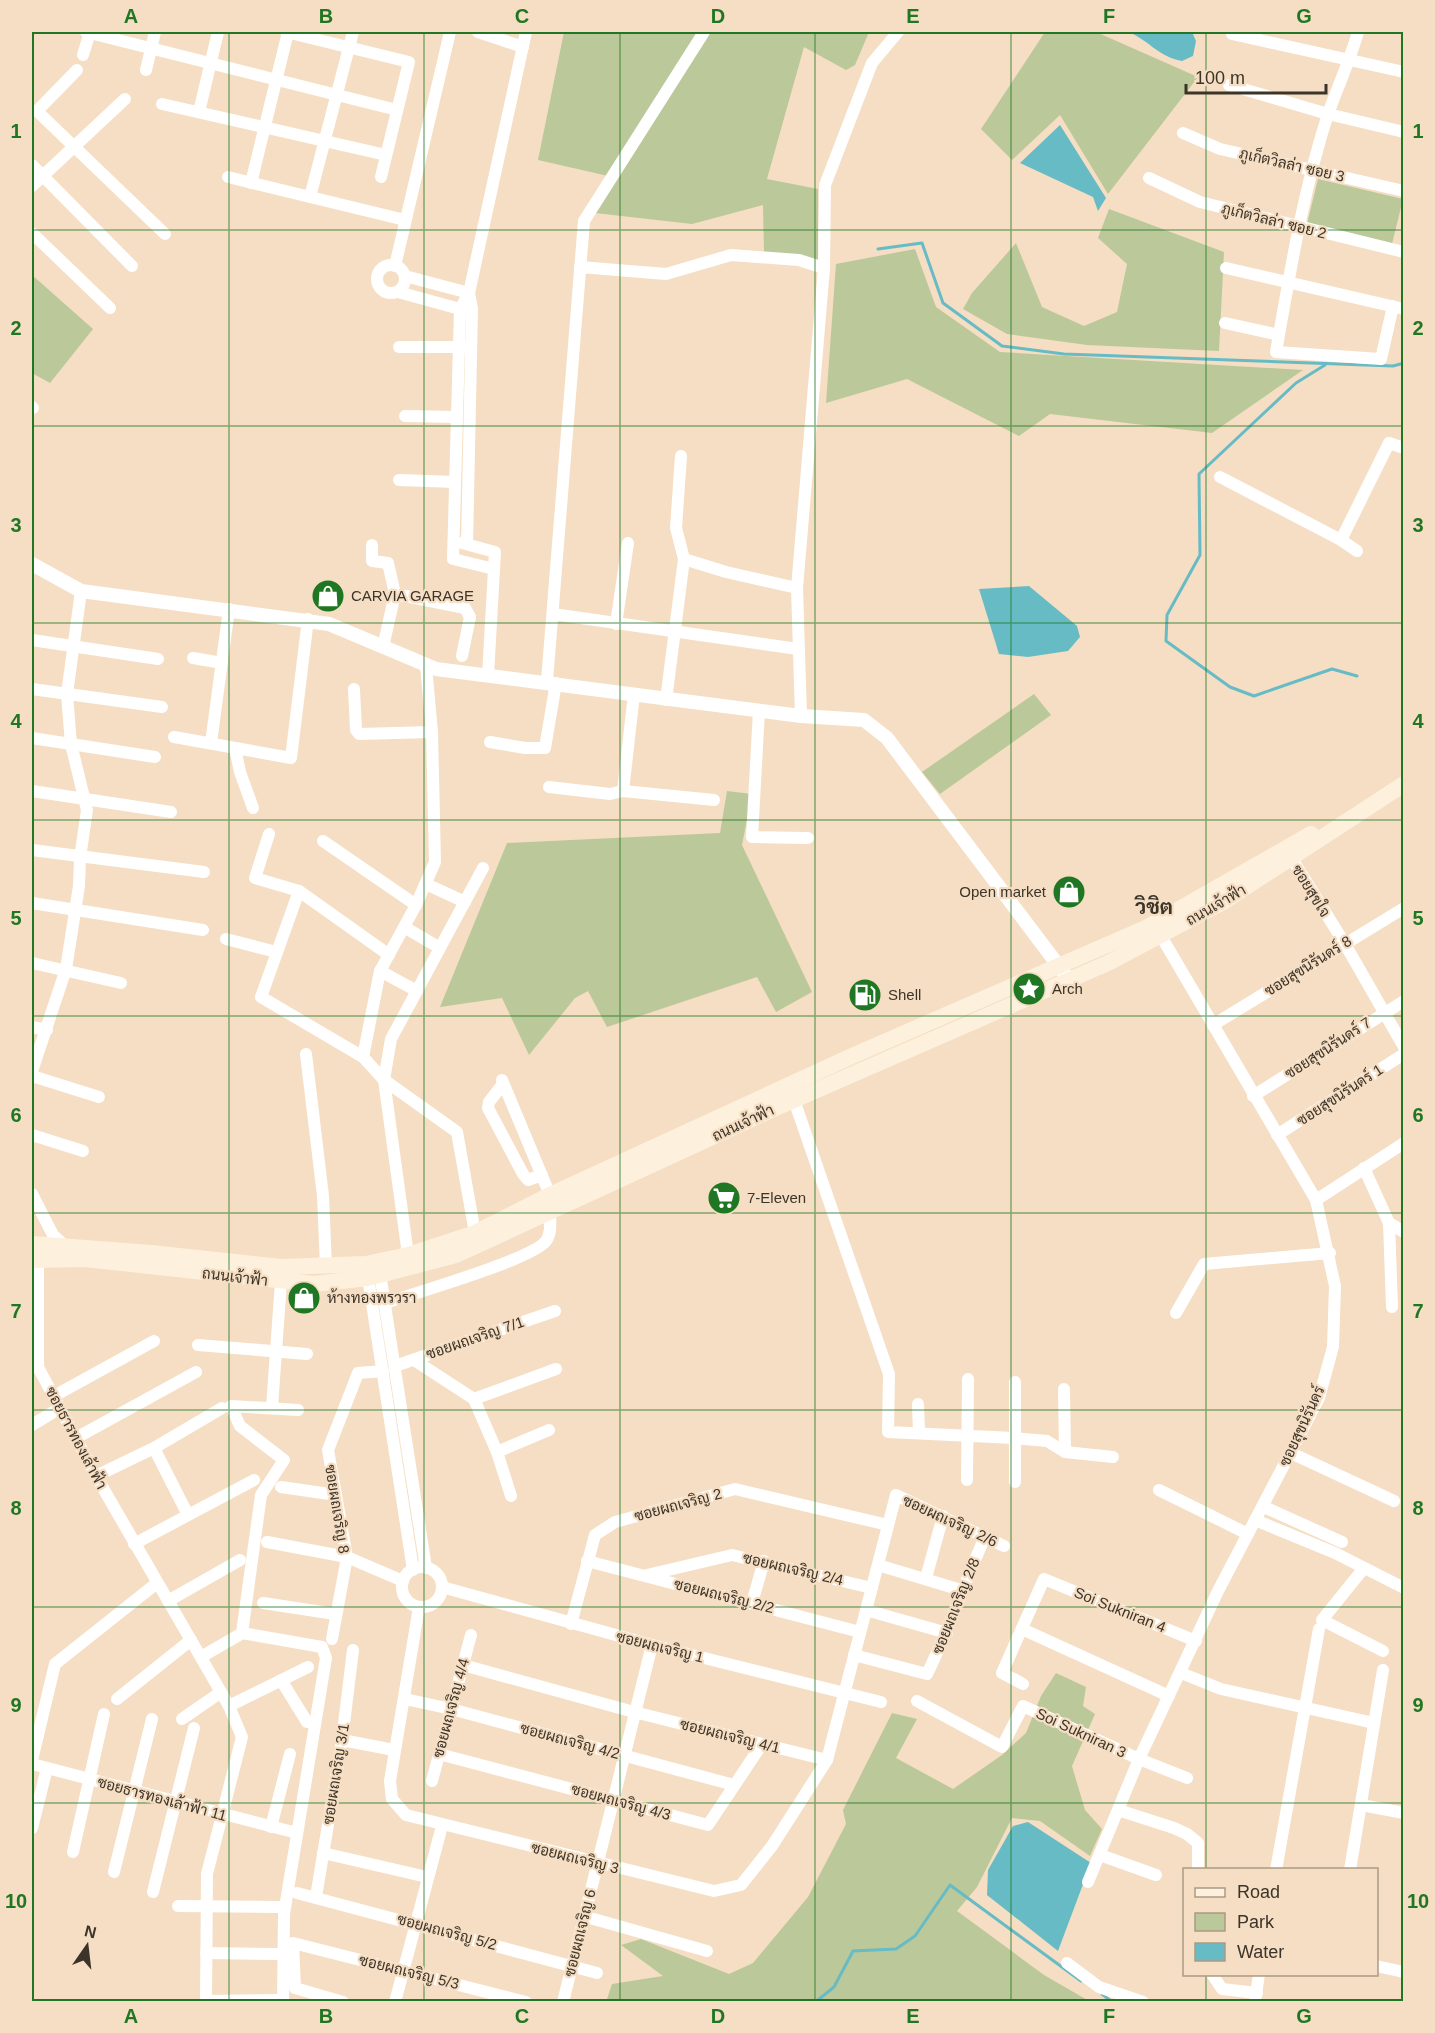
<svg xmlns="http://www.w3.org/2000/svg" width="1435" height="2033" viewBox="0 0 1435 2033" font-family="Helvetica,Sarabun,sans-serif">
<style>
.green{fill:#bbc899}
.water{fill:#67bbc5}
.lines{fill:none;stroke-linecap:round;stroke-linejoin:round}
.stream{stroke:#67bbc5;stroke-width:3}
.minor{stroke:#fff;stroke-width:12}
.tertiary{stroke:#fff;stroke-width:14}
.secondary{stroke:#fdf1de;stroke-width:16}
.grid{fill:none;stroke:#207723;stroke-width:1.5;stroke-opacity:0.55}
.labels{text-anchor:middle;stroke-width:4.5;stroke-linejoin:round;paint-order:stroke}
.street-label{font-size:15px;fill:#3d3429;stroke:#f5dec3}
.poi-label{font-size:15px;fill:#3d3429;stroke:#f5dec3;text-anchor:start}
.district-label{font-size:21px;font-weight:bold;fill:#3d3429;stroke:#f5dec3}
.neatline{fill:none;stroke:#207723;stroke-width:2}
.grid-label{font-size:20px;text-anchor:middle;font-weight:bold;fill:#207723}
</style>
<rect width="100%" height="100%" fill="#f5dec3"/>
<g class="green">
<polygon points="564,32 869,32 855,65 846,70 804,47 767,179 818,189 818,261 764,253 763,205 692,224 595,213 617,178 538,160"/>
<polygon points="1045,32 1096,32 1198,77 1108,194 1060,115 1012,160 981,129"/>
<polygon points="1318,179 1403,199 1392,244 1307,224"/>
<polygon points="1109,209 1224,252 1219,351 1087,345 1007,334 963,309 972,293 1016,243 1042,307 1084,326 1117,312 1127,264 1098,238"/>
<polygon points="915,249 936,307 1000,352 1303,370 1212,433 1050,414 1019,436 907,379 826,403 836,264"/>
<polygon points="32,275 93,329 50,383 32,373"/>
<polygon points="1034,694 1051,715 940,794 922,772"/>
<polygon points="727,791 752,794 742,845 812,992 776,1012 757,977 607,1027 588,991 575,998 529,1055 502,998 440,1007 507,843 720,833"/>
<polygon points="1056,1673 1086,1687 1083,1706 1095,1714 1072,1766 1085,1810 1102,1829 1090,1856 1040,1821 1012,1818 977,1887 957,1911 1044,1975 1089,2001 606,2002 612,1984 663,1976 621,1945 641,1939 729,1974 753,1963 808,1897 846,1824 843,1810 892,1713 917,1719 896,1758 953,1789 1002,1755 1026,1733 1041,1696"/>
</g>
<g class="water">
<path d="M1128 32H1192L1196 41 1193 56 1182 61C1157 56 1149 40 1128 32Z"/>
<polygon points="1060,125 1106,198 1098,211 1093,197 1020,163"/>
<polygon points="1029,586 1077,626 1080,637 1068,651 1028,657 999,654 979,589"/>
<polygon points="1028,1822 1091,1863 1058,1951 987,1895 988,1870 1013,1826"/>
</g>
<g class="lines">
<g class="stream">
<polyline points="878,249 922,243 943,303 1002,346 1064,354 1393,366 1404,363"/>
<polyline points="1325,365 1296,383 1199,474 1200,555 1167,615 1166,641 1230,687 1254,696 1332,669 1357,676"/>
<polyline points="1102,1994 1112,2002"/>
<polyline points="818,2000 834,1987 853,1951 896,1949 915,1936 950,1885 1081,1981"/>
</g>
<g class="minor">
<polyline points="86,32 397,110"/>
<polyline points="286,32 409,62 381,177"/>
<polyline points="478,32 523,47"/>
<path d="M1358 32C1350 60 1338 86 1328 114 1303 191 1290 273 1276 352L1381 359 1393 306"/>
<polyline points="1232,34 1404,72"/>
<polyline points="83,55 90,32"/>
<polyline points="77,70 37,111 165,234"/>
<polyline points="146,70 155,32"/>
<polyline points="1229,85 1328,114 1404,132"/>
<polyline points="162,104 386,155"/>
<polyline points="199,112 218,32"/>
<polyline points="1183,133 1220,149 1404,191"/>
<polyline points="32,165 132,266"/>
<polyline points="228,177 405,220"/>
<polyline points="1149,178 1200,202 1404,252"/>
<polyline points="251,183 288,32"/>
<polyline points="32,186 125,99"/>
<polyline points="310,197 353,32"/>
<polyline points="32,233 110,308"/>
<circle cx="391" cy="279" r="14"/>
<polyline points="395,266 450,32"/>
<polyline points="580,267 666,274 731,255 799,260 824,268"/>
<polyline points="1226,268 1404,309"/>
<polyline points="405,276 469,293 472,309 467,544"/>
<polyline points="398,292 460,309"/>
<polyline points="1225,323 1279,335"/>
<polyline points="399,347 463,347"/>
<polyline points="32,407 33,408"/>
<polyline points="405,416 457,417"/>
<polyline points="1220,477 1341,540 1357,551"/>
<polyline points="399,480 455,482"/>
<polyline points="1341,540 1389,443 1404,448"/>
<polyline points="462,543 495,552 488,675"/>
<polyline points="372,545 372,561 388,563 395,594 383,647"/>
<polyline points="684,559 726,572 797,588"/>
<polyline points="494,569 453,559 460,309 469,293 526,32"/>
<polyline points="395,594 465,608 470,617 462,656"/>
<polyline points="553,614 798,649"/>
<polyline points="616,624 628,543"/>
<polyline points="32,640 158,659"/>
<polyline points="193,658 222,663"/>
<polyline points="547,681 584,221 704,32"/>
<polyline points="32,689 162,707"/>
<polyline points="354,689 356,730 359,734 432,732"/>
<polyline points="666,700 684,559 676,528 681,456"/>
<polyline points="759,711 752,837 808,838"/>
<polyline points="801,716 797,588 824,268 825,185 872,63 898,32"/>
<polyline points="174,737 291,758 308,619"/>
<polyline points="32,738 155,757"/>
<polyline points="490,742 525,748 545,748 556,683"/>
<polyline points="211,743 229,609"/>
<polyline points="235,748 240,772 253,808"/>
<polyline points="549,787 610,794 623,791 714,800"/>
<polyline points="32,791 171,812"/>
<polyline points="623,791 634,694"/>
<polyline points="269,834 255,878 299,891 389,955"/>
<polyline points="323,841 416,905"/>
<polyline points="32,850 204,872"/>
<polyline points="1292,859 1345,944 1404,1047"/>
<polyline points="426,884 465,902"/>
<polyline points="299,891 261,997 363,1057 384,1080 457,1132 475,1233"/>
<polyline points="32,903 203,930"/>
<polyline points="404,927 440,948"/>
<polyline points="226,939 276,952"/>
<polyline points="32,963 121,983"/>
<polyline points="380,971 417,991"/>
<polyline points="1213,1025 1404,908"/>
<polyline points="32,1027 47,1030"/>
<polyline points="306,1054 323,1196 326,1266"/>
<polyline points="363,1057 380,971 416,905 435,862 432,732 426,666"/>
<polyline points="32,1071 66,969 79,886 80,858 87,810 71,744 67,694 81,591"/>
<polyline points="32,1076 99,1097"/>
<polyline points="502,1080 550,1195"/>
<polyline points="503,1084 489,1102 488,1108 523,1174 528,1180 542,1175"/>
<polyline points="1253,1096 1404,1001"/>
<polyline points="794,1100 889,1374 888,1432 1014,1438 1047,1441 1065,1452 1113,1457"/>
<polyline points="32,1135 83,1151"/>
<polyline points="1277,1135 1404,1054"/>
<polyline points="1364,1168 1389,1223 1392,1307"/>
<polyline points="32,1194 53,1235 65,1246"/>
<polyline points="1316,1200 1404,1143"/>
<polyline points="1389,1223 1404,1232"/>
<polyline points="38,1254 38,1367 96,1476 229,1706 242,1737 207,1874 206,2002"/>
<polyline points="408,1255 384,1080 391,1039 483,868"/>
<polyline points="379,1267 426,1568"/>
<polyline points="367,1271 413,1570"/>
<path d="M385 1303C413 1294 533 1259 546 1241 552 1233 550 1222 550 1213"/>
<polyline points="1176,1313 1204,1264 1330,1253"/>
<polyline points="198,1345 307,1354"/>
<polyline points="414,1360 474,1399 497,1452 511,1496"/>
<polyline points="395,1366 555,1311"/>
<polyline points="1064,1389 1065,1452"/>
<polyline points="54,1396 154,1341"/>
<polyline points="474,1399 556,1369"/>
<polyline points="918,1404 919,1432"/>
<polyline points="272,1407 281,1282"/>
<polyline points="32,1425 60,1408"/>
<polyline points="76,1438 196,1372"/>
<polyline points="154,1448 187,1513"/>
<polyline points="497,1452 549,1430"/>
<polyline points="1291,1453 1394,1501"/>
<polyline points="96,1476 154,1448 222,1408"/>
<polyline points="967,1480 968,1379"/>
<polyline points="1015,1482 1015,1382"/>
<polyline points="281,1487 336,1495"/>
<polyline points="1159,1490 1248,1534"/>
<polyline points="1264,1507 1342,1542"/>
<polyline points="1255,1520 1335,1553 1404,1588"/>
<polyline points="267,1542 347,1557 403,1581"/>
<polyline points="134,1544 254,1480"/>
<polyline points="587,1561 860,1632"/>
<polyline points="878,1565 961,1590"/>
<circle cx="422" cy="1587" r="20"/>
<polyline points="1364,1568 1322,1620 1383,1651"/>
<polyline points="647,1575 732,1555 872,1588"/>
<polyline points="926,1578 943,1516"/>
<polyline points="442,1587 652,1645 881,1702"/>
<polyline points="168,1601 240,1560"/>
<polyline points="263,1603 335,1614"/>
<polyline points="752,1603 764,1561"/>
<polyline points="419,1607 390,1781 392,1799 406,1815 714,1891 741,1885 772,1846 827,1760 896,1495 1004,1546"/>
<polyline points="866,1610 947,1633"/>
<polyline points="571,1624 595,1535 615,1522 735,1489 888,1525"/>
<polyline points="1022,1629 1169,1696"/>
<polyline points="332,1639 347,1557 328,1450 358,1373 383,1371"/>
<path d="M854 1655 927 1674C949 1630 964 1583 985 1537"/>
<polyline points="201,1657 239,1635"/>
<polyline points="463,1665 634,1712 827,1760"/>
<polyline points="1181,1673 1221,1689 1374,1723"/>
<polyline points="281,1680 307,1722"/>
<polyline points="1023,1684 1002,1673 1044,1579 1196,1641"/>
<polyline points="117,1699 191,1640"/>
<polyline points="405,1699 451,1709 734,1785"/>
<polyline points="917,1701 1002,1747 1023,1706 1139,1759 1187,1778"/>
<polyline points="229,1706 308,1667"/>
<polyline points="182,1719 221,1692"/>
<polyline points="342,1740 394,1750"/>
<polyline points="439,1754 708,1825 762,1744"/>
<polyline points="32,1760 55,1664 157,1583"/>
<polyline points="32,1764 293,1832"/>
<polyline points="432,1781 471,1635"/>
<polyline points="1361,1805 1404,1813"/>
<polyline points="1118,1810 1174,1828 1187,1834 1198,1843 1198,1870"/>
<polyline points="271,1827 290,1754"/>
<polyline points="32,1828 47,1768"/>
<polyline points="73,1852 104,1714"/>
<polyline points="323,1853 427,1877"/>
<polyline points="1100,1855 1156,1875"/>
<polyline points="1276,1870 1319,1629"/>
<polyline points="1350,1870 1383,1670"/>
<polyline points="114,1872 152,1719"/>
<polyline points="1088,1882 1139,1759 1218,1591 1319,1398 1333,1347 1335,1286 1316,1200 1161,936"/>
<polyline points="153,1892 194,1728"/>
<polyline points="297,1893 597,1973"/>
<polyline points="316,1897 342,1740 353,1650"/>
<polyline points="178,1906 280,1907"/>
<polyline points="583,1916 707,1951"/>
<polyline points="206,1953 278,1954"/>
<polyline points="1067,1963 1099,1987 1143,2002"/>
<polyline points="1376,1966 1404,1972"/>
<polyline points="1212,1974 1222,1989 1257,1993"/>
<polyline points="206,2001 277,2000"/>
<polyline points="283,2002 284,1914 326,1658 322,1647 242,1633 261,1495 284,1460 240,1426 231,1406 298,1410"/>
<polyline points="343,2002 295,1988 293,1943 526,2002"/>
<polyline points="395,2002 442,1826"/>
<polyline points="563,2002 652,1645"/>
<polyline points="1255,2002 1259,1974"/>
</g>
<polyline class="tertiary" points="32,564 81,591 329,624 436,669 801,716 864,720 887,738 1064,973"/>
<g class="secondary">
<polyline points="32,1244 151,1253 281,1267 366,1264 408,1255 475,1233 550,1195 852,1056 1148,927 1311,834"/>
<polyline points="32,1260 85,1259 314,1284 368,1278 456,1255 771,1110 1108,963 1223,902 1404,784"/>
</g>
</g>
<path class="grid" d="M229 32V2002M424 32V2002M620 32V2002M815 32V2002M1011 32V2002M1206 32V1870M32 230H1404M32 426H1404M32 623H1404M32 820H1404M32 1016H1404M32 1213H1404M32 1410H1404M32 1607H1404M32 1803H1404M1206 1974V2002"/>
<defs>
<g id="shop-disc" transform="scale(1.725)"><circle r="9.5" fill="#207723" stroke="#f5dec3"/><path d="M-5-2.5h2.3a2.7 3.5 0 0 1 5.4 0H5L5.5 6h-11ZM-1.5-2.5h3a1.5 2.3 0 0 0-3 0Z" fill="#fff"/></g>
<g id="sight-disc" transform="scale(1.725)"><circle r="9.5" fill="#207723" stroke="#f5dec3"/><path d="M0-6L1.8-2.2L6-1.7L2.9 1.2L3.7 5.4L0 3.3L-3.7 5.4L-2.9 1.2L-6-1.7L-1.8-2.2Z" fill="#fff"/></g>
<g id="fuel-disc" transform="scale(1.725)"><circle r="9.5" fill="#207723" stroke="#f5dec3"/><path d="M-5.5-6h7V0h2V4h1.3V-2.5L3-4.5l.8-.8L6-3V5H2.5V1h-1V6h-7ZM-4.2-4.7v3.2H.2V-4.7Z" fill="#fff"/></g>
<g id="supermarket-disc" transform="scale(1.725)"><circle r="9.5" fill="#207723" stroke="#f5dec3"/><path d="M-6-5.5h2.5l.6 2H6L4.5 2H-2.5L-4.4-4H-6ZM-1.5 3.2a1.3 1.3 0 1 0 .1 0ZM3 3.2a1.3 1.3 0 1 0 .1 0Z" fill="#fff"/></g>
</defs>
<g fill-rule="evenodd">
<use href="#shop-disc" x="328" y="596"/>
<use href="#shop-disc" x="1069" y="892"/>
<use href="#sight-disc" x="1029" y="989"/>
<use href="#fuel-disc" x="865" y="995"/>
<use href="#supermarket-disc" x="724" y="1198"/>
<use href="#shop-disc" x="304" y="1298"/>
</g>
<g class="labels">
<g class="street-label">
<text transform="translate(1292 165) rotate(13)" y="5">ภูเก็ตวิลล่า ซอย 3</text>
<text transform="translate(1274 221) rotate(14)" y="5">ภูเก็ตวิลล่า ซอย 2</text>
<text transform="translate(1311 891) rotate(58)" y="5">ซอยสุขใจ</text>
<text transform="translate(1216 905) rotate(-30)" y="5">ถนนเจ้าฟ้า</text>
<text transform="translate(1308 966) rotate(-32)" y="5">ซอยสุขนิรันดร์ 8</text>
<text transform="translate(1328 1048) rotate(-33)" y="5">ซอยสุขนิรันดร์ 7</text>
<text transform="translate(1340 1095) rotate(-33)" y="5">ซอยสุขนิรันดร์ 1</text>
<text transform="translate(743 1123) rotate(-25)" y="5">ถนนเจ้าฟ้า</text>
<text transform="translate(235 1277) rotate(7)" y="5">ถนนเจ้าฟ้า</text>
<text transform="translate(475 1338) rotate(-19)" y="5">ซอยผถเจริญ 7/1</text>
<text transform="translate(1302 1426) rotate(-65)" y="5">ซอยสุขนิรันดร์</text>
<text transform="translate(76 1438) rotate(62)" y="5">ซอยธารทองเล้าฟ้า</text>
<text transform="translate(678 1505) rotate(-15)" y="5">ซอยผถเจริญ 2</text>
<text transform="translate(337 1509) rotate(81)" y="5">ซอยผถเจริญ 8</text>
<text transform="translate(950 1521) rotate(25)" y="5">ซอยผถเจริญ 2/6</text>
<text transform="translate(793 1569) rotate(13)" y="5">ซอยผถเจริญ 2/4</text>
<text transform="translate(724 1596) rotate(14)" y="5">ซอยผถเจริญ 2/2</text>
<text transform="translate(956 1606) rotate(-68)" y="5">ซอยผถเจริญ 2/8</text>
<text transform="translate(1120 1610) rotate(22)" y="5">Soi Sukniran 4</text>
<text transform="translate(660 1647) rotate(14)" y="5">ซอยผถเจริญ 1</text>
<text transform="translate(451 1708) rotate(-75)" y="5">ซอยผถเจริญ 4/4</text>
<text transform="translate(1081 1733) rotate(25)" y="5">Soi Sukniran 3</text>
<text transform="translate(730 1736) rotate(14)" y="5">ซอยผถเจริญ 4/1</text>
<text transform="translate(570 1741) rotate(15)" y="5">ซอยผถเจริญ 4/2</text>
<text transform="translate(336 1774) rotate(-81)" y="5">ซอยผถเจริญ 3/1</text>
<text transform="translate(162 1799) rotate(15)" y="5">ซอยธารทองเล้าฟ้า 11</text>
<text transform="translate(621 1802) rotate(15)" y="5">ซอยผถเจริญ 4/3</text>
<text transform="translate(575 1858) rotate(14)" y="5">ซอยผถเจริญ 3</text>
<text transform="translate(447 1932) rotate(15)" y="5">ซอยผถเจริญ 5/2</text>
<text transform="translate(580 1933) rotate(-76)" y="5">ซอยผถเจริญ 6</text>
<text transform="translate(409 1972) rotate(14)" y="5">ซอยผถเจริญ 5/3</text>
</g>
<g class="poi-label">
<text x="351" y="601">CARVIA GARAGE</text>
<text x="1046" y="897" text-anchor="end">Open market</text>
<text x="1052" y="994">Arch</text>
<text x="888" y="1000">Shell</text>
<text x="747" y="1203">7-Eleven</text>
<text x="327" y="1303">ห้างทองพรวรา</text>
</g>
<g class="district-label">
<text x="1154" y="914">วิชิต</text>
</g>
</g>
<rect width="1435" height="2033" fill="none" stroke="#f5dec3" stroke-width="66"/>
<rect x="1183" y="1868" width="195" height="108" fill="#f5dec3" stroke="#ab9a85" stroke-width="1.5"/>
<rect x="1195" y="1888" width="30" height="9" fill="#fdf1de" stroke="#ab9a85" stroke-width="1.5"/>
<text x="1237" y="1898" font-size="18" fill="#3d3429">Road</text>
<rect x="1195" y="1913" width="30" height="18" fill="#bbc899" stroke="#ab9a85" stroke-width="1.5"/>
<text x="1237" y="1928" font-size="18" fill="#3d3429">Park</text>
<rect x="1195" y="1943" width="30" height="18" fill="#67bbc5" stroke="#ab9a85" stroke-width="1.5"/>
<text x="1237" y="1958" font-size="18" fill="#3d3429">Water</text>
<g transform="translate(87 1946) rotate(14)" stroke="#f5dec3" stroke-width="4.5" paint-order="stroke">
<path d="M0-4.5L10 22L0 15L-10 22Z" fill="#3d3429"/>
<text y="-9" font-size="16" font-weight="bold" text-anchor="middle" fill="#3d3429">N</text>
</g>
<path d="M1186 84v9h140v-9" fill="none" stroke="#3d3429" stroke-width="3"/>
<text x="1195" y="84" font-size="18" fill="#3d3429" stroke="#f5dec3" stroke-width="4.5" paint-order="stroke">100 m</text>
<rect x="33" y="33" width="1369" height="1967" class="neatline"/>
<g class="grid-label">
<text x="131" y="23">A</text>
<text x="326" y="23">B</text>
<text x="522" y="23">C</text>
<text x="718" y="23">D</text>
<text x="913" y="23">E</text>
<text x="1109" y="23">F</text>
<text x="1304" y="23">G</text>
<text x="16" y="138">1</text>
<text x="1418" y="138">1</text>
<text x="16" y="335">2</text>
<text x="1418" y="335">2</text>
<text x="16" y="532">3</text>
<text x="1418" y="532">3</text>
<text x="16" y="728">4</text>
<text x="1418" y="728">4</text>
<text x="16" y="925">5</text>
<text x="1418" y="925">5</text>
<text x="16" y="1122">6</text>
<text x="1418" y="1122">6</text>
<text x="16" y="1318">7</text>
<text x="1418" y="1318">7</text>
<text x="16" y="1515">8</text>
<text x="1418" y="1515">8</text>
<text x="16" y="1712">9</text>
<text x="1418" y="1712">9</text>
<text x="16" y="1908">10</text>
<text x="1418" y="1908">10</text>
<text x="131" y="2023">A</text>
<text x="326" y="2023">B</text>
<text x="522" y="2023">C</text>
<text x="718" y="2023">D</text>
<text x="913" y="2023">E</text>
<text x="1109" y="2023">F</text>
<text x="1304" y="2023">G</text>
</g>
</svg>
